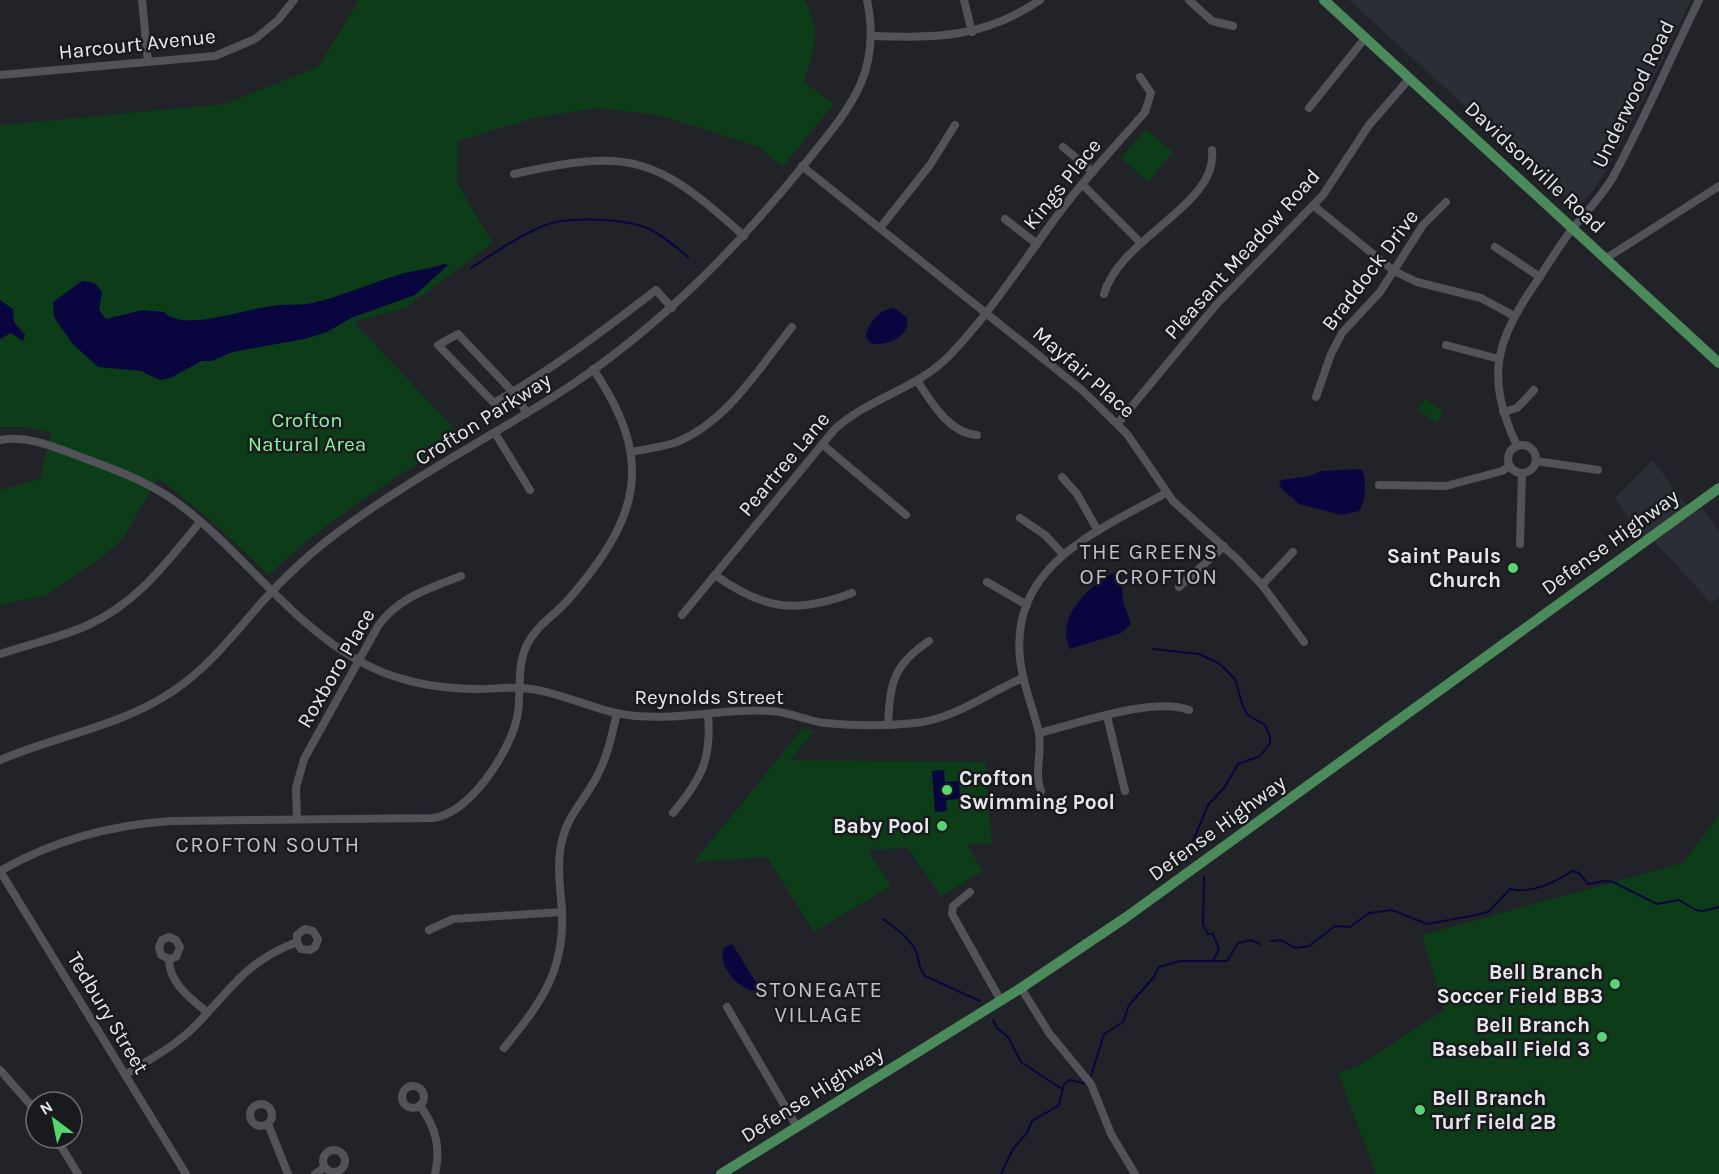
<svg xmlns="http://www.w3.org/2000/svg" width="1719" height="1174" viewBox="0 0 1719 1174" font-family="Karla,sans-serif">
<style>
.built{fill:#2b2e37}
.green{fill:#0c3d18}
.water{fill:#08053f}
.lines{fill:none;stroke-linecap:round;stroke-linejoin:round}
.stream{stroke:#08053f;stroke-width:2}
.minor{stroke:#525359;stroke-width:8}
.major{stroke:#4b8a5b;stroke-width:10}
.poi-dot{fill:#55d671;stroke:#191a1e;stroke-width:2}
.labels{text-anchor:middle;stroke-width:5;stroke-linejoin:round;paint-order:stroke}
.street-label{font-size:21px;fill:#e7e8ec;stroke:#191a1e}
.park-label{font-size:21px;fill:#8af69c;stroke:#191a1e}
.poi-label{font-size:21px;font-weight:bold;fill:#e7e8ec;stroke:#191a1e;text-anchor:end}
.neighbourhood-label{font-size:22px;letter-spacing:1.5px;fill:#bec0c6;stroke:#191a1e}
</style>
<rect width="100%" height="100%" fill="#222328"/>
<g class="built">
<polygon points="1349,0 1691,0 1646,94 1605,173 1589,196 1577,208"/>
<polygon points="1653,460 1684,503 1703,509 1719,531 1719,598 1711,603 1655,542 1640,536 1615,498"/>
</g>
<g class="green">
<path d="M359 0H804C822 29 814 52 804 82L834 104 782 167 759 147 659 115 596 108 534 118 458 141 457 183 493 243 405 308 354 322 461 436C394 479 327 519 269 575L206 516 158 478 122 540 100 559 46 595 0 605V490L40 479 51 433 27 427H0V125L225 104 318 67Z"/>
<polygon points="1146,129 1173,152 1148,182 1121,158"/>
<polygon points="1425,399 1444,412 1437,423 1417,410"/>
<polygon points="803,728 814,731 790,760 985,762 992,843 967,845 983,871 941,896 908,848 868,850 891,886 814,932 767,857 694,862"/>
<polygon points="1719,815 1719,1174 1376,1174 1338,1073 1360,1065 1444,1010 1422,935 1683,863"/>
</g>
<g class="water">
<path d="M444 264 448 265 415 295 351 318 327 332 304 339 232 352 212 361H202L170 378 160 380 141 371 98 367 72 343 54 317 53 302 82 281H86L96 284 102 292 99 310 106 319 143 310 164 312C185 334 251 306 280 305 293 304 303 306 316 302 343 296 368 284 395 276 411 270 428 270 444 264Z"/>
<polygon points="0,300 13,309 14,322 25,335 23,341 11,333 0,339"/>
<path d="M894 308 907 317C911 337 888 345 872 344L866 337C868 322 879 310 894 308Z"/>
<path d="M1359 469 1363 471C1366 483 1366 500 1359 511L1341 515 1299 504 1279 486 1281 480 1309 476 1322 471Z"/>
<path d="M1116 572 1121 575 1123 601 1131 624 1121 633 1070 649C1055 617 1090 584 1116 572Z"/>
<polygon points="944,770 945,782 959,781 960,799 946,800 947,811 935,812 932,771"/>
<path d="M732 944 757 984 755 991C738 989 717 966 724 948Z"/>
</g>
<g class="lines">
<g class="stream">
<path d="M471 268C494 253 517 237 543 226 566 216 628 218 651 230 665 237 676 247 688 257"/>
<polyline points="1153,649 1199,654 1220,664 1235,679 1243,707 1248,715 1265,725 1270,736 1270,743 1260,756 1238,764 1224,788 1208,805 1190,848 1191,854"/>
<polyline points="1204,877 1203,925 1208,934 1213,934 1219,949 1213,961"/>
<path d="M883 919C895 928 912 939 917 954 919 963 919 968 925 976L980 1001"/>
<path d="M1271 941 1281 940 1295 948 1309 946 1335 926 1350 927 1369 913 1392 910 1427 924 1471 916 1488 912 1510 889C1532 894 1554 883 1572 871L1579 873 1588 884 1604 881 1613 882 1657 904 1679 900 1696 910 1703 911 1719 907"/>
<polyline points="993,1020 997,1028 1008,1037 1021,1062 1062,1089"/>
<polyline points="1001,1174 1013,1149 1027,1133 1032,1121 1059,1105 1064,1084 1070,1080 1084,1083 1091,1076 1104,1034 1123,1022 1129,1005 1154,977 1159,967 1180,961 1227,961 1238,943 1251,940 1260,944"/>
</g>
<g class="minor">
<polyline points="142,0 148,62"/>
<polyline points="964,0 972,32"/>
<polyline points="1189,0 1212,21 1233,26"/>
<path d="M873 36C936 38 985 38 1040 0"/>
<polyline points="0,75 215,56 255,39 278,20 294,0"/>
<polyline points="1309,108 1366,37"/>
<polyline points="1063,147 1093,172"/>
<polyline points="802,166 1082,390 1127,434 1173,501 1236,558 1262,585 1304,642"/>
<path d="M514 174C630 148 656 156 744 236"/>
<polyline points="1083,185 1140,242"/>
<polyline points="1314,206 1394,271 1417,282 1481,298 1514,316"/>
<polyline points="1005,219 1037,244"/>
<polyline points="880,228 930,165 955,125"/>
<polyline points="1495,247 1540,277"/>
<polyline points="1605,259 1719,186"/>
<path d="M1104 294C1120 237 1219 205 1212 150"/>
<polyline points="1446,345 1499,359"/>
<path d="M918 382C932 403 949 433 977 435"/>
<polyline points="1316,397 1331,354 1342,333 1380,292 1423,225 1446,202"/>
<polyline points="1503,412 1517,408 1534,390"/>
<path d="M527 413 513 392 458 334 438 345 494 403C551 370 603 331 656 290L672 308"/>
<polyline points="1118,423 1216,305 1323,195 1369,125 1410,78"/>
<polyline points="495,433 530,490"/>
<path d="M0 440C29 435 54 447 81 457 113 469 144 480 172 499 239 546 287 621 359 661 395 681 436 689 478 689 492 689 508 687 522 688 562 691 597 713 636 716 681 720 726 708 771 711 790 712 807 721 825 723 854 726 887 726 915 723 955 719 987 693 1023 678"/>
<polyline points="822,444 906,515"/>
<circle cx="1522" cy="459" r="14"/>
<path d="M1517 446C1485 376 1495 342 1537 281 1549 263 1560 244 1573 228 1587 211 1602 196 1613 177 1644 120 1670 59 1699 0"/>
<path d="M631 452C647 449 662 447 677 442 728 421 759 368 792 327"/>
<polyline points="1536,461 1598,470"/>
<polyline points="1062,477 1077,494 1098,531"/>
<polyline points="1379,485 1446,486 1502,471 1510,466"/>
<polyline points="1020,518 1045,535 1063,554"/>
<polyline points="1520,544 1522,473"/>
<path d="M715 575C764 610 796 614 852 593"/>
<polyline points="987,582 1027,605"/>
<polyline points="1262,585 1293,552"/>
<polyline points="1179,587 1224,546"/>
<path d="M682 615 834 430C868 398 915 390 948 357 988 316 1020 266 1054 220 1081 182 1114 148 1145 112L1151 93 1140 77"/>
<path d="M0 654C29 644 60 638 88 625 137 603 167 562 200 522"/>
<polyline points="1107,716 1125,791"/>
<path d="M888 725C890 683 893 665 929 641"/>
<path d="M1039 733C1077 724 1154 696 1189 710"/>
<path d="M0 760C58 735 120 727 173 691 209 667 234 634 262 602 285 577 310 553 337 533 409 479 491 437 567 388 659 327 734 251 803 166 847 111 883 75 867 0"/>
<path d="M1041 791C1033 771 1044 750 1038 729 1032 705 1022 682 1020 658 1010 565 1099 530 1166 493"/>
<path d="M673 813C701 779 712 760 708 714"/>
<path d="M297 819 296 788 304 759 378 626C398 597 431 588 461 576"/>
<path d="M0 871C54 840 109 825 171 821L433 818C470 813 509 753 517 718 522 695 516 669 526 647 535 626 554 616 568 600 638 519 657 463 593 369"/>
<polyline points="0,871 186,1174"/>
<polyline points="970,892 953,906 952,914 1001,1001"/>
<polyline points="429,930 453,919 562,912"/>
<path d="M169 959 161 955 159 947 162 940 169 937 176 940 180 947 176 957 169 959C169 983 190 998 207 1012"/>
<polyline points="1021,988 1049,1033 1091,1084 1111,1134 1135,1174"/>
<polyline points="727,1007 797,1127"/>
<path d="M504 1048C541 1003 565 971 562 910 560 885 556 861 563 837 569 813 588 796 598 774 608 755 612 734 617 713"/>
<polyline points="0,1070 36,1111"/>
<path d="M125 1075C148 1060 174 1047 194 1027 231 990 244 962 297 942L301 949 310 950 315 947 318 939 313 931 305 929 297 935V942"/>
<circle cx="413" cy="1097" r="11"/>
<circle cx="261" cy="1115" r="11"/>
<path d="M420 1106C436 1127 441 1148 435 1174"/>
<polyline points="268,1124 288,1174"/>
<polyline points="56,1138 78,1174"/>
<circle cx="334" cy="1161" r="11"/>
<polyline points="315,1174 325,1167"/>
</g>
<g class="major">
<polyline points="1324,0 1719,363"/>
<polyline points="721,1174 1021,988 1125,918 1719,488"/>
</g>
</g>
<g class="poi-dot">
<circle cx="1513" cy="568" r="6"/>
<circle cx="947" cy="790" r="6"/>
<circle cx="942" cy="826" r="6"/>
<circle cx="1615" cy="984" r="6"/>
<circle cx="1602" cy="1037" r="6"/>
<circle cx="1420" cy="1110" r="6"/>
</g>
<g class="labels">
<g class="street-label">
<text transform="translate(137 44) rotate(-6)" y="7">Harcourt Avenue</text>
<text transform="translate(1633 94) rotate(-64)" y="7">Underwood Road</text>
<text transform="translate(1535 167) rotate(43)" y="7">Davidsonville Road</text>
<text transform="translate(1062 184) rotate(-51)" y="7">Kings Place</text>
<text transform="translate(1242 254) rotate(-48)" y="7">Pleasant Meadow Road</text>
<text transform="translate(1370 270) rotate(-53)" y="7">Braddock Drive</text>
<text transform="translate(1084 372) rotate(41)" y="7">Mayfair Place</text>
<text transform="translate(483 419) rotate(-32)" y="7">Crofton Parkway</text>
<text transform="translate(784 464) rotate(-50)" y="7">Peartree Lane</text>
<text transform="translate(1610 542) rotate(-36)" y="7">Defense Highway</text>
<text transform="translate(336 668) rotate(-60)" y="7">Roxboro Place</text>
<text x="709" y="704">Reynolds Street</text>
<text transform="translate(1217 828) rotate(-36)" y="7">Defense Highway</text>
<text transform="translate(108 1013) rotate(59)" y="7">Tedbury Street</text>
<text transform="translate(812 1094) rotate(-32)" y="7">Defense Highway</text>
</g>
<g class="park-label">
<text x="307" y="427">Crofton<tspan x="307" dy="24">Natural Area</tspan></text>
</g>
<g class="poi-label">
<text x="1501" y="563">Saint Pauls<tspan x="1501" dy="24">Church</tspan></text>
<text x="959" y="785" text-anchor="start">Crofton<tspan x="959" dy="24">Swimming Pool</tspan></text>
<text x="930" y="833">Baby Pool</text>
<text x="1603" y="979">Bell Branch<tspan x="1603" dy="24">Soccer Field BB3</tspan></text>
<text x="1590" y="1032">Bell Branch<tspan x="1590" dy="24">Baseball Field 3</tspan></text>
<text x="1432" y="1105" text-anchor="start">Bell Branch<tspan x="1432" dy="24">Turf Field 2B</tspan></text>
</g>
<g class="neighbourhood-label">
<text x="1149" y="559">THE GREENS<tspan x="1149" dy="25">OF CROFTON</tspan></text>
<text x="268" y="852">CROFTON SOUTH</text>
<text x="819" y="997">STONEGATE<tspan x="819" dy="25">VILLAGE</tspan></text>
</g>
</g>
<g transform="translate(54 1120) rotate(328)"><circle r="28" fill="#191a1e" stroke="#6b6c70" stroke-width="1.5"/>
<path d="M0-4.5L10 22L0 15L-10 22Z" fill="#55d671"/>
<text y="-9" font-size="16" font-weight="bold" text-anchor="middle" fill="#e7e8ec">N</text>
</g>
</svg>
